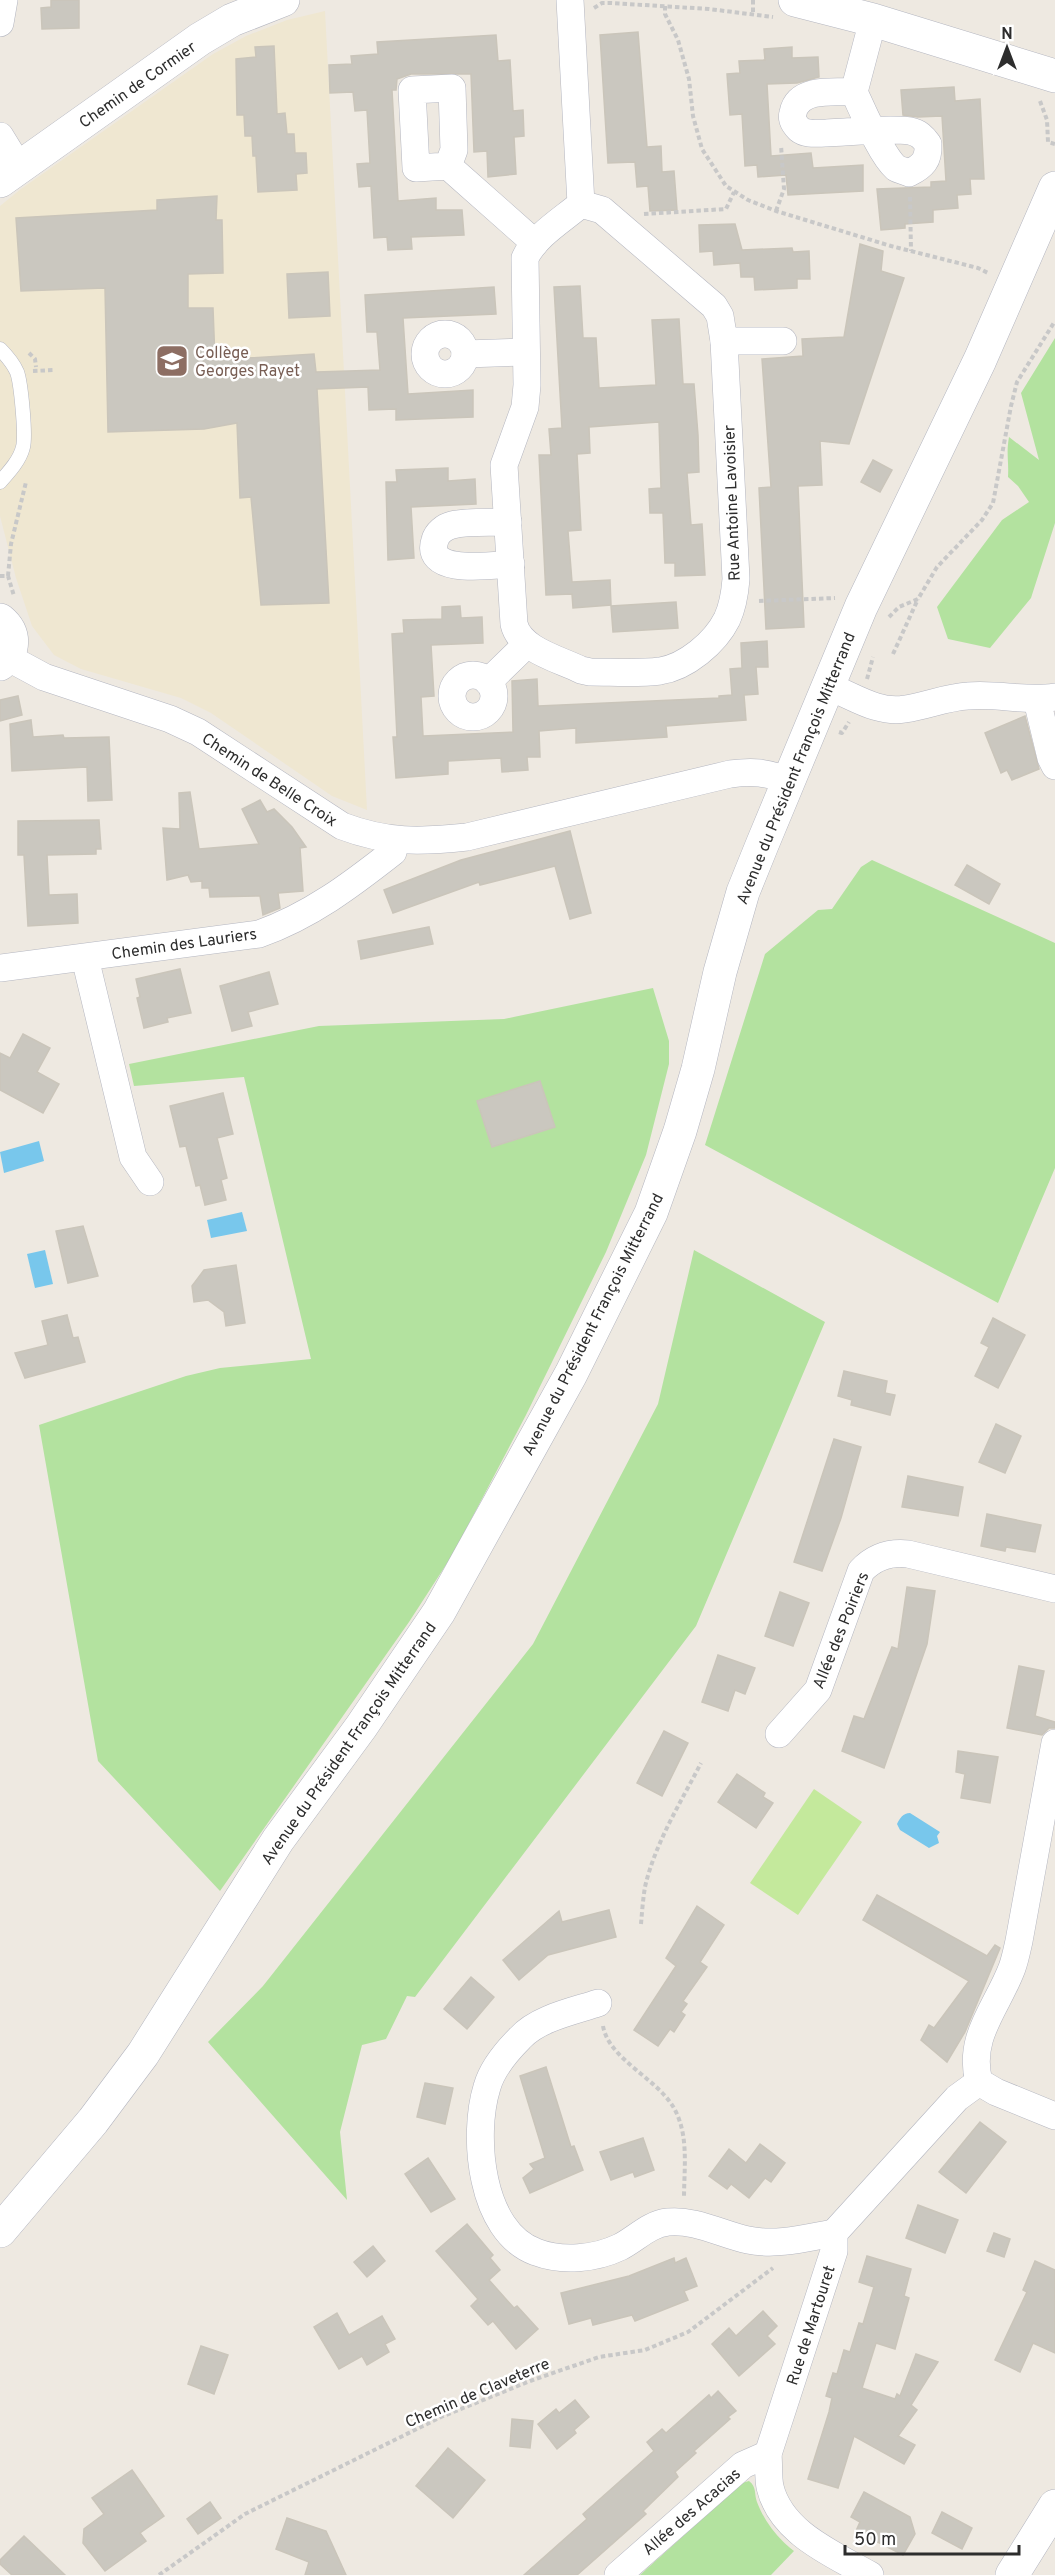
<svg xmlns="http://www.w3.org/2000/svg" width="1055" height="2575" viewBox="0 0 1055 2575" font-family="Overpass,sans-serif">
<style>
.education{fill:#efe7d1}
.green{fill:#b3e29f}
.pitch{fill:#c4e99c}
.water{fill:#78c7ec}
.building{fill:#cac7bf;stroke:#cac5ba;stroke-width:1.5}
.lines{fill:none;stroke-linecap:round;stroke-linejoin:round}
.service-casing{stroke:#b4b6c0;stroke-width:15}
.minor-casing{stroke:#b4b6c0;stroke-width:28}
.tertiary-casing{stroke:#b4b6c0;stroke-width:34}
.path{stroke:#c8c8c8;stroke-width:4;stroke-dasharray:4.5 3;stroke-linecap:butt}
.service{stroke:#fff;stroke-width:14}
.minor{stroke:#fff;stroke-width:27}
.tertiary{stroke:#fff;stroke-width:33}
.labels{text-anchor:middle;stroke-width:5;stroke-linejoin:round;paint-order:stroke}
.street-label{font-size:16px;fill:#2d2d2d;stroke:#fff}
.education-label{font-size:16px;fill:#785e54;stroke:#fff;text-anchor:start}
</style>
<rect width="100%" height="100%" fill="#eee9e1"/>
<polygon class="education" points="325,11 367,810 332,796 211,713 181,698 81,669 54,655 32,626 16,578 0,516 0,206 21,189 213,54 246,36 287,20"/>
<g class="green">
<path d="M1055 338V523L1031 598 990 648 948 639 937 607 1002 520 1029 502 1018 486 1008 477C1009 461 1006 454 1009 437L1039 460 1021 393Z"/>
<polygon points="872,860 1055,943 1055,1168 998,1303 705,1145 765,954 818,910 832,909 861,867"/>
<polygon points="653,988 669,1041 669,1064 646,1155 606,1252 526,1415 453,1554 409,1622 220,1891 98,1761 39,1425 186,1376 220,1368 311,1359 244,1077 134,1086 129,1064 319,1026 504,1019"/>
<polygon points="694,1250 825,1322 696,1626 415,1997 407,1996 386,2039 362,2045 340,2132 347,2200 208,2042 263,1986 533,1644 658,1404"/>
<path d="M749 2481C757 2487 754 2494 757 2502 764 2521 778 2539 794 2551L771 2575H640L742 2483Z"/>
</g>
<polygon class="pitch" points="814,1789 862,1822 798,1915 750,1883"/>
<g class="water">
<polygon points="39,1141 44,1161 4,1173 0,1152"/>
<polygon points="242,1212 247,1231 211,1238 207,1220"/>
<polygon points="45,1250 53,1284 35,1288 27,1254"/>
<path d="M910 1813 940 1832 937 1836 939 1843 929 1848 900 1830 897 1824C900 1818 903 1813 910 1813Z"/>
</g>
<g class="building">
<polygon points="51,0 79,0 79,28 42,29 41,8 51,7"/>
<polygon points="638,32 647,147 661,146 662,172 674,171 677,210 650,211 648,186 637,187 635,162 608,163 600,35"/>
<polygon points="496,35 498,61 510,60 513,111 523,110 524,136 514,137 516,174 488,177 487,151 474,152 471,74 411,74 397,79 396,90 392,90 398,201 436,198 436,210 462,210 464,235 411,237 412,249 388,250 387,237 374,238 371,186 359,187 357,164 370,163 367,110 355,111 353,92 330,93 329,65 352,64 351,56 378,54 377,42"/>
<polygon points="274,46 277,114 285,113 287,134 294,134 295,153 306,153 307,173 296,174 297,190 258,192 256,156 253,156 252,136 245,136 244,115 237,115 236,59 256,57 255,47"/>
<polygon points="792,47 792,58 818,57 819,77 797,83 767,84 771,156 811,153 813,168 863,165 863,191 788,195 786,175 758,177 757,165 745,166 742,114 730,115 727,74 740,73 739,61 765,60 764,49"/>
<polygon points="954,87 955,101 980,99 984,179 970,179 971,194 957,195 958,208 933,210 933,222 905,224 905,228 881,230 877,189 931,187 931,182 946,181 942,116 918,117 903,115 901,90"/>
<polygon points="217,196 216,220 222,220 223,273 188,274 188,308 213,308 215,360 314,354 316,372 380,370 377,332 367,332 365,295 494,287 496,314 403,318 408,394 473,390 473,417 396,420 396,409 369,410 368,387 317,389 329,603 261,605 251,497 240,498 237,423 204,429 108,432 105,288 21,291 16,218 157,210 157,200"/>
<polygon points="735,224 742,250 792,248 793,252 809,251 810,279 797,279 797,288 755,290 754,277 741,277 740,263 714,265 713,251 700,252 699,225"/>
<polygon points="860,244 883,251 881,271 904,278 849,444 820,441 822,485 798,486 804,627 766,629 759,488 771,487 762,359 803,356 802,339 844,337"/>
<polygon points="328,272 330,316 289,318 287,274"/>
<polygon points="580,286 583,338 596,338 599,388 656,385 652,320 679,319 683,384 694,384 698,435 699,472 687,473 691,525 702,524 705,575 675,576 675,563 665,563 663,513 650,513 649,489 661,488 659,422 589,427 590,453 577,454 581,530 568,531 572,582 610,580 611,605 573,608 572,594 546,595 539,455 551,455 549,429 562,428 554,287"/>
<polygon points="873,460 892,470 880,492 861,482"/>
<polygon points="448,468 448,481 475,479 476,504 411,507 414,558 388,560 386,482 397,482 396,470"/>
<polygon points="676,602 678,628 613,632 611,606"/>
<polygon points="460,606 461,618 482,617 483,643 431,645 434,696 421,697 423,736 513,732 512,681 537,679 538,706 719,698 719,696 732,695 730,669 742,668 741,643 767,641 768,667 756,667 758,694 744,695 746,720 666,726 667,737 576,743 576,728 539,731 540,757 527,757 528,770 502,772 501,758 448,761 448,774 396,778 393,737 397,737 392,634 404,633 403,620 442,619 442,607"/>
<polygon points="18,696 22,715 0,721 0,700"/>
<polygon points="1025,716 1039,769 1012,780 1007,770 1001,773 985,733"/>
<polygon points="31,720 33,737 63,735 64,738 109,737 112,800 88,801 87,767 12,771 10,724"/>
<polygon points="190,792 199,849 259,844 242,809 260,800 267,812 274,809 292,827 306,847 300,848 303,891 278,893 280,908 263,915 260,896 210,897 209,888 202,888 202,881 191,882 188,875 167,880 163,828 180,829 179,793"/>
<polygon points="99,820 101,849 96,849 96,854 47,855 49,895 77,894 78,923 28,926 24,855 18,855 18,821"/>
<polygon points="570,831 591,913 570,919 555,866 480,885 479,882 393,913 384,890 461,860"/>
<polygon points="967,865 1000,884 989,904 955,885"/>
<polygon points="429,927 433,944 361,959 358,941"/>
<polygon points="180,969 191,1013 167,1018 168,1022 144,1028 137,998 140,997 136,979"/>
<polygon points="269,972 278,1004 248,1012 252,1026 232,1031 220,986"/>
<polygon points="23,1034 50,1048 37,1072 59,1084 43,1113 0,1090 0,1053 10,1058"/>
<polygon points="540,1081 555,1127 492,1147 477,1101"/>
<polygon points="223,1093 233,1134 217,1138 227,1178 221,1180 226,1200 205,1205 200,1185 196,1186 186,1146 180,1147 170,1106"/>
<polygon points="83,1226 98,1276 68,1283 56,1231"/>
<polygon points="236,1265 245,1323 226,1326 224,1312 208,1300 194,1302 192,1286 204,1270"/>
<polygon points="67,1315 73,1338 78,1337 85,1362 25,1378 15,1353 48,1345 42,1321"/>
<polygon points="993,1318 1025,1335 998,1388 975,1376 989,1347 981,1343"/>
<polygon points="844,1371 887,1381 885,1393 895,1395 890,1415 851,1405 852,1400 838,1396"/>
<polygon points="996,1424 1021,1436 1005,1473 979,1462"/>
<polygon points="834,1439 861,1447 841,1518 822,1571 794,1562"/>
<polygon points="908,1476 963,1487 958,1516 902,1507"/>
<polygon points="987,1514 1041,1525 1035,1552 1006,1547 1005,1551 981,1546"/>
<polygon points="907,1587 935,1591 927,1644 884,1768 842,1751 854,1716 864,1719 892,1647 898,1649"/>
<polygon points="780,1592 809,1603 793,1646 765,1636"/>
<polygon points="718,1655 755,1668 745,1694 735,1690 728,1711 702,1702"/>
<polygon points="1019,1666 1044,1671 1035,1716 1055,1722 1055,1728 1049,1728 1042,1735 1007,1728"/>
<polygon points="664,1731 688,1743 662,1796 637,1783"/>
<polygon points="958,1751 998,1757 990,1803 961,1798 965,1774 956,1772"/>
<polygon points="737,1774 765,1793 763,1797 773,1803 756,1828 718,1802"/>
<polygon points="877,1895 987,1956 995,1945 1000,1948 965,2032 947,2062 921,2040 929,2025 934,2028 969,1981 863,1920"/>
<polygon points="697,1906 724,1925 700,1962 707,1967 683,2001 687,2004 681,2012 685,2015 674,2032 670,2029 658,2046 634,2030 676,1966 666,1958"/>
<polygon points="609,1910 616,1937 548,1955 519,1980 503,1960 559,1911 562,1922"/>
<polygon points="471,1977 494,1997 467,2029 444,2009"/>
<polygon points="546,2067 571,2147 574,2146 583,2170 530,2193 523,2178 534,2169 530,2164 545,2158 520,2076"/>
<polygon points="425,2083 453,2088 445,2124 417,2117"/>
<polygon points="980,2122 1006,2142 966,2193 939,2172"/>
<polygon points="643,2138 654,2170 635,2177 633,2172 611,2180 600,2152"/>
<polygon points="760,2144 785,2163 771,2182 765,2178 749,2198 731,2184 727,2189 709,2176 729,2149 746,2163"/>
<polygon points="428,2158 455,2199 431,2212 405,2174"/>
<polygon points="918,2205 958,2220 945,2253 906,2238"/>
<polygon points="467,2224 493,2255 490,2258 500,2270 489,2280 514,2308 517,2306 538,2329 516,2349 493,2321 488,2325 471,2306 478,2299 436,2251"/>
<polygon points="994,2233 1010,2239 1004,2257 987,2251"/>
<polygon points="373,2246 385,2261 367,2277 354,2262"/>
<polygon points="867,2256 911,2269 904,2296 909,2298 895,2349 876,2343 862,2388 895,2399 897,2394 900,2396 916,2354 938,2362 911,2405 917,2410 898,2436 915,2445 904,2464 854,2436 838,2488 808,2479 829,2412 832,2398 826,2396 833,2373 837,2374 844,2350 850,2352 859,2323 863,2324 874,2287 859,2282"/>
<polygon points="674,2258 675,2263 686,2258 697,2286 684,2291 688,2300 635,2321 632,2315 593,2325 591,2318 569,2324 561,2293 629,2276"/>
<polygon points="1035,2261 1055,2270 1055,2353 1033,2343 1020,2372 995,2360 1027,2292 1023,2290"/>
<polygon points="763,2311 777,2326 767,2336 775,2344 739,2376 712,2344 729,2328 736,2336"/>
<polygon points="337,2313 349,2335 382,2316 395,2339 385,2344 389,2352 367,2365 362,2356 339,2369 314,2327"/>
<polygon points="201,2346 228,2355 214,2394 188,2384"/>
<polygon points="718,2391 736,2411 728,2417 730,2419 694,2451 696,2453 675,2472 678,2477 643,2511 646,2514 577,2575 524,2575 587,2519 583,2514 654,2451 647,2442 662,2429 666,2433 709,2395 711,2398"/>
<polygon points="575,2400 589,2417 574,2430 576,2433 557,2449 538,2424 556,2409 559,2413"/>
<polygon points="512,2419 533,2421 530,2448 510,2446"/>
<polygon points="448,2448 485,2480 453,2518 416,2486"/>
<polygon points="132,2470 164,2516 140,2533 146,2541 105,2571 83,2543 84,2529 104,2514 92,2498"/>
<polygon points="864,2492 910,2517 915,2534 903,2555 856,2531 860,2522 851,2517"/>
<polygon points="210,2502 221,2518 198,2534 187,2519"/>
<polygon points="942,2512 972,2528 962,2549 932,2533"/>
<polygon points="287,2518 326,2531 346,2575 305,2575 309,2562 276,2549"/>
<polygon points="24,2536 65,2575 12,2575 0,2564 0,2560"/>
</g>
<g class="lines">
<g class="service-casing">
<path id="service" d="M0 349C7 356 13 363 17 372 21 383 26 435 23 447 20 460 9 472 0 482"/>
</g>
<g class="minor-casing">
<g id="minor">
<polyline points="570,0 581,204"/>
<polyline points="0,23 4,0"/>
<path d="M854 92C835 92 798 87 793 113 791 119 795 125 799 129 806 135 818 133 826 133 851 132 887 128 910 131 919 133 923 137 928 144 929 160 923 166 909 173 905 171 899 170 896 168 881 155 863 111 854 92L873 20"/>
<polyline points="0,136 19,167"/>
<polyline points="448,166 454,150 452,88 412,90 416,168 448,166 535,243"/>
<path d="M581 204 602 210 714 306 720 316 724 341 736 579C735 592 733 606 727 619 715 643 686 667 660 671 637 674 613 672 590 672L581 670C559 659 520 650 514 624L504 465 525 407 527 385 525 258C535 236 562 220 581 204Z"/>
<circle cx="445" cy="354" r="20"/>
<polyline points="724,341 783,341"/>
<polyline points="465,354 526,352"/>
<path d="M508 522C490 523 469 521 452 525 444 527 437 533 435 540 423 576 493 565 511 564"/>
<path d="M7 657 44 677 170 719 198 732 342 826C387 843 420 842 467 837L730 774C753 771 767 772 788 781"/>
<circle cx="473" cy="696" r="21"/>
<polyline points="488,682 527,644"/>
<path d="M827 686C852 695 877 714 905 709 926 706 947 697 968 696 997 693 1026 702 1055 697"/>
<polyline points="1037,700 1051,758 1055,766"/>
<polyline points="85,958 133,1157 150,1182"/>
<path d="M0 968 259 934C310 916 351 885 393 852L395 841"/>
<path d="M779 1734 818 1690 861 1571C874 1557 889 1552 908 1554L1055 1589"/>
<path d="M1055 1743 1019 1941C1017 1950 1015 1960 1012 1968 997 2008 967 2037 979 2082L996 2092 1055 2116"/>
<path d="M598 2003C574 2011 538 2018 520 2038 507 2051 492 2069 487 2087 472 2135 480 2232 536 2252 562 2262 595 2259 620 2247 636 2239 649 2224 668 2222 695 2219 723 2235 748 2240 776 2246 806 2238 834 2233"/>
<polyline points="618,2575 743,2465 768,2454"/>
<path d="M870 2575C833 2554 781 2533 770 2487 768 2477 769 2465 768 2454L834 2251V2233L957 2098 979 2082"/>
</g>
</g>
<g class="tertiary-casing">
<g id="tertiary">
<polyline points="795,0 873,20 1055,76"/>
<polyline points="0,181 200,39 232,20 283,0"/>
<path d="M0 620C16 633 15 651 0 664"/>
<polyline points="0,2231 93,2121 143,2054 278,1840 361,1727 439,1612 571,1374 651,1213 680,1131 698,1069 720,972 743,892 762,845 861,607 980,360 1055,188"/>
<polyline points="1012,2575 1055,2506"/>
</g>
</g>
<g class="path">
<polyline points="753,0 753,14"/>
<polyline points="665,6 665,14 678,40 689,79 693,116 702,149 726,186 748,200 776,211 891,246 978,268 988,273"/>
<polyline points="594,8 602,3 611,3 709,9 773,17"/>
<polyline points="1040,101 1047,120 1048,142 1055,144"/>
<polyline points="910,197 911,251"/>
<polyline points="776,211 784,189 781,145"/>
<polyline points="644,214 726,209 734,192"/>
<polyline points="29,353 35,359 36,367"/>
<polyline points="33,371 53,370"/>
<polyline points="0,576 8,576 14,596"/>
<polyline points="8,576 11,544 26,482"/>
<polyline points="759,601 835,598"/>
<polyline points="889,617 899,607 918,599 937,567 982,520 993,503 1011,406 1017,382 1055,321"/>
<polyline points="893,654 918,599"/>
<polyline points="867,679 873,657"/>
<polyline points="839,732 842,733 849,722"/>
<path d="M641 1924C642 1912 643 1899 645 1887 655 1843 681 1802 701 1763"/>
<path d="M603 2026C609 2060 659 2079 675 2110 689 2137 684 2169 684 2198"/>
<polyline points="159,2575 245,2514 441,2417 530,2381 599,2357 645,2350 688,2332 773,2268"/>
</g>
<use href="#service" class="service"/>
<use href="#minor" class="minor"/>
<use href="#tertiary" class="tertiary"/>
</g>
<defs>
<g id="school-square" transform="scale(1.725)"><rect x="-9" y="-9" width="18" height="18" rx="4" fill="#8d6e63" stroke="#fff"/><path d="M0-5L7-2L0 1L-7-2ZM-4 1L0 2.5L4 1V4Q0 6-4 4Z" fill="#fff"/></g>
</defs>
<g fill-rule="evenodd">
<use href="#school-square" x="172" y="361"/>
</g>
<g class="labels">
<g class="street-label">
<text transform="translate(137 84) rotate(-35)" y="6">Chemin de Cormier</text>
<text transform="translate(731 503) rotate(-92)" y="6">Rue Antoine Lavoisier</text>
<text transform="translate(795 768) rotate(-68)" y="6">Avenue du Président François Mitterrand</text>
<text transform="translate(270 779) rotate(33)" y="6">Chemin de Belle Croix</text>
<text transform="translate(184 943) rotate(-8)" y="6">Chemin des Lauriers</text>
<text transform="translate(592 1324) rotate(-63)" y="6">Avenue du Président François Mitterrand</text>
<text transform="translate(840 1630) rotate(-68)" y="6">Allée des Poiriers</text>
<text transform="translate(348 1743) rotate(-55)" y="6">Avenue du Président François Mitterrand</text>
<text transform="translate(810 2325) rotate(-72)" y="6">Rue de Martouret</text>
<text transform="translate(477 2392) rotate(-23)" y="6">Chemin de Claveterre</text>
<text transform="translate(691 2511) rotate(-41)" y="6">Allée des Acacias</text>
</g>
<g class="education-label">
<text x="195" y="358">Collège<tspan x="195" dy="18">Georges Rayet</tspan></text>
</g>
</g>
<g transform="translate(1007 48)" stroke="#ffffff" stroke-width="4.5" paint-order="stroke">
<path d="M0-4.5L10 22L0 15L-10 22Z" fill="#2d2d2d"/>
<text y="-9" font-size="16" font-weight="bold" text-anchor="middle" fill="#2d2d2d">N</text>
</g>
<path d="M845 2545v9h174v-9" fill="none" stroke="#2d2d2d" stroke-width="3"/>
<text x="854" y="2545" font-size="18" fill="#2d2d2d" stroke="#ffffff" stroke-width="4.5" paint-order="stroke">50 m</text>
</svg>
